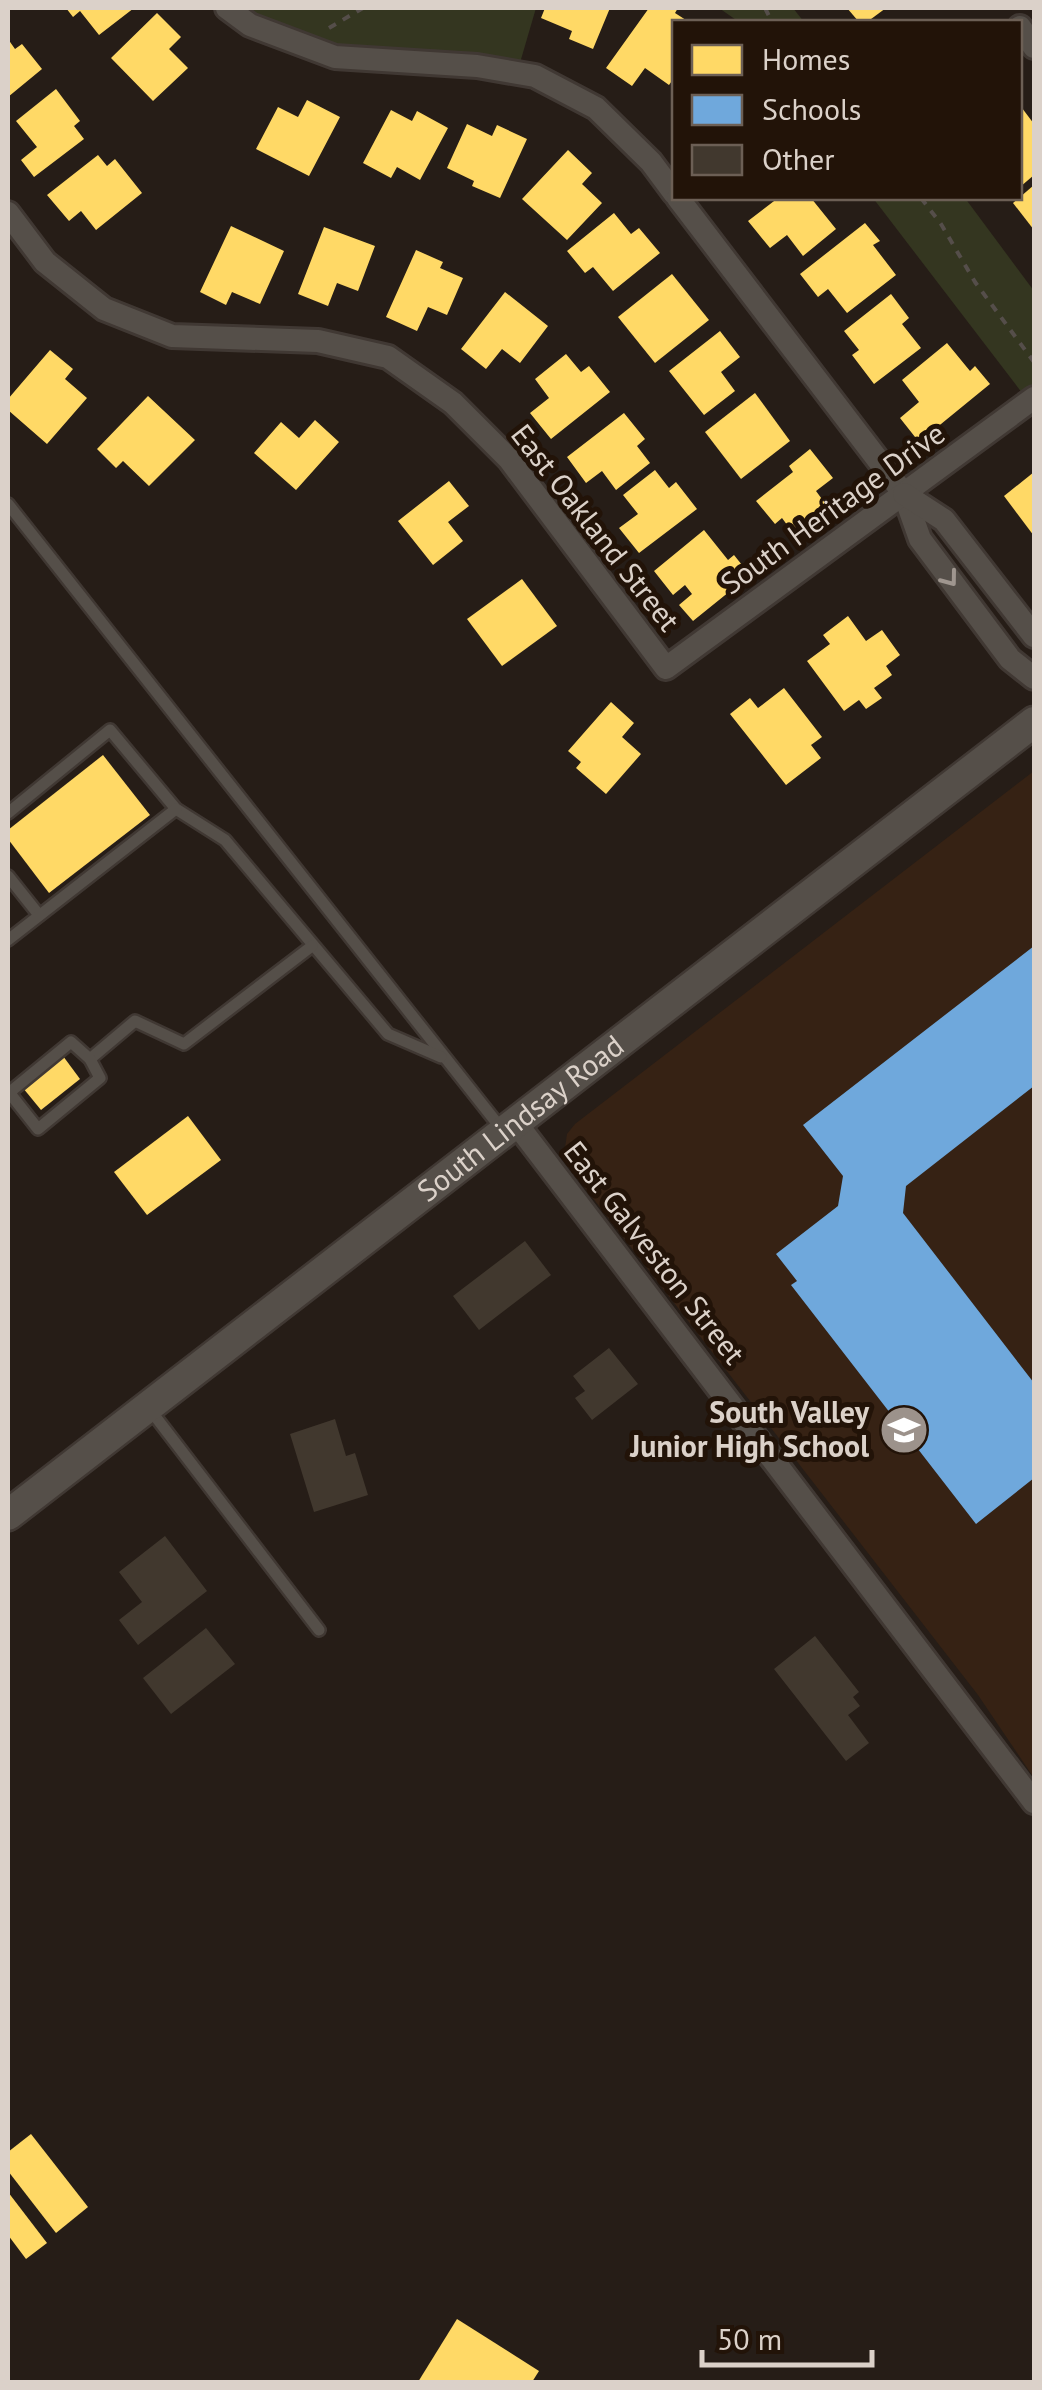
<svg xmlns="http://www.w3.org/2000/svg" width="1042" height="2390" viewBox="0 0 1042 2390" font-family="'PT Sans',sans-serif">
<style>
.built{fill:#362214}
.green{fill:#343620}
.homes{fill:#ffd966}
.schools{fill:#6fa8dc}
.building{fill:#41382e}
.lines{fill:none;stroke-linecap:round;stroke-linejoin:round}
.service-casing{stroke:#403833;stroke-width:16}
.minor-casing{stroke:#403833;stroke-width:28}
.secondary-casing{stroke:#403833;stroke-width:35}
.path{stroke:#554e4a;stroke-width:4;stroke-dasharray:8 8;stroke-linecap:butt}
.service{stroke:#554f49;stroke-width:11}
.minor{stroke:#554f49;stroke-width:22}
.secondary{stroke:#554f49;stroke-width:30}
.oneway{stroke:#9f968f}
.labels{text-anchor:middle;stroke-width:10;stroke-linejoin:round;paint-order:stroke}
.street-label{font-size:30px;fill:#dbd1c9;stroke:#221308}
.poi-label{font-size:30px;font-weight:bold;fill:#dbd1c9;stroke:#221308;text-anchor:end}
</style>
<rect width="100%" height="100%" fill="#261d17"/>
<polygon class="built" points="1034,771 1034,1778 978,1695 568,1166 564,1155 567,1134 575,1124"/>
<g class="green">
<polygon points="227,8 536,8 517,73 335,57"/>
<polygon points="719,8 793,8 804,22 739,22"/>
<polygon points="873,198 965,198 1034,291 1034,398 1029,402"/>
</g>
<g class="homes">
<polygon points="66,8 134,8 99,35 80,11 73,17"/>
<polygon points="545,8 610,8 593,49 569,39 572,31 541,18"/>
<polygon points="649,8 678,8 675,13 689,22 674,22 674,78 669,85 645,68 632,86 606,68"/>
<polygon points="847,8 886,8 867,22 859,22"/>
<polygon points="157,13 181,37 169,49 188,68 153,101 111,58"/>
<polygon points="8,39 15,49 22,44 42,69 8,97"/>
<polygon points="56,89 80,121 74,126 84,139 34,177 21,160 37,147 16,121"/>
<polygon points="307,100 340,117 309,176 256,149 278,107 298,117"/>
<polygon points="1022,108 1034,124 1034,175 1020,187 1020,110"/>
<polygon points="391,110 412,121 417,111 448,128 420,180 397,167 391,178 363,163"/>
<polygon points="467,124 492,136 497,125 527,139 500,198 472,186 474,181 447,168"/>
<polygon points="568,150 592,173 582,184 602,203 567,240 522,199"/>
<polygon points="98,155 107,166 115,159 142,193 96,230 81,211 69,221 47,195"/>
<polygon points="1034,185 1034,230 1013,203"/>
<polygon points="778,198 811,198 836,229 803,256 787,235 770,248 748,221"/>
<polygon points="614,213 631,234 639,228 660,253 613,291 593,267 585,273 567,251"/>
<polygon points="865,223 880,241 873,245 896,275 847,313 828,289 818,297 800,274"/>
<polygon points="231,226 284,251 260,304 232,292 226,305 200,292"/>
<polygon points="324,227 375,246 358,291 337,283 328,306 298,294"/>
<polygon points="416,250 443,262 440,268 463,278 447,315 428,307 417,331 386,317"/>
<polygon points="672,274 709,320 655,363 618,317"/>
<polygon points="505,292 548,326 520,363 502,349 486,369 461,349"/>
<polygon points="891,294 909,318 902,324 921,348 874,384 852,355 859,350 844,331"/>
<polygon points="720,331 740,357 721,372 735,391 704,415 669,371"/>
<polygon points="947,343 970,371 975,366 990,384 919,442 900,418 919,402 902,380"/>
<polygon points="50,350 73,369 65,379 87,398 47,444 8,410 8,399"/>
<polygon points="566,354 581,372 589,366 610,392 551,439 530,413 549,398 535,379"/>
<polygon points="755,393 790,441 741,479 705,432"/>
<polygon points="148,396 195,440 149,486 123,461 116,468 97,449"/>
<polygon points="624,413 645,439 637,446 650,463 616,490 602,471 586,483 567,457"/>
<polygon points="315,420 339,442 296,490 254,453 281,422 299,438"/>
<polygon points="810,449 833,478 816,491 830,510 796,537 782,518 775,524 756,501 793,472 789,466"/>
<polygon points="655,470 669,488 676,482 697,509 639,553 619,528 638,514 623,495"/>
<polygon points="1034,472 1034,536 1004,496"/>
<polygon points="449,481 469,506 448,522 463,541 433,565 398,521"/>
<polygon points="704,530 728,560 734,555 750,575 693,621 679,605 692,594 685,585 673,595 654,571"/>
<polygon points="522,579 557,626 502,666 467,619"/>
<polygon points="848,616 866,641 882,630 900,655 886,666 892,675 874,688 882,698 866,709 859,700 844,711 807,661 830,644 823,635"/>
<polygon points="784,688 822,737 811,745 821,758 786,785 730,714 750,698 758,708"/>
<polygon points="611,702 634,723 622,737 641,754 606,794 576,768 581,762 568,751"/>
<polygon points="103,755 150,815 49,893 8,839 8,830"/>
<polygon points="63,1056 80,1079 41,1110 23,1088"/>
<polygon points="188,1116 221,1160 147,1215 114,1172"/>
<polygon points="31,2134 88,2207 56,2233 8,2171 8,2152"/>
<polygon points="8,2192 47,2243 26,2259 8,2235"/>
<polygon points="457,2319 539,2371 532,2382 418,2382"/>
</g>
<polygon class="schools" points="1034,946 1034,1086 906,1186 903,1213 1034,1383 1034,1478 976,1524 791,1285 797,1281 776,1254 838,1206 843,1176 803,1125"/>
<g class="building">
<polygon points="525,1241 551,1275 479,1330 453,1296"/>
<polygon points="609,1348 638,1384 592,1420 575,1398 585,1391 573,1376"/>
<polygon points="335,1419 346,1456 355,1453 368,1495 314,1512 290,1434"/>
<polygon points="165,1536 207,1591 138,1645 119,1620 142,1602 119,1572"/>
<polygon points="206,1628 235,1664 171,1714 143,1678"/>
<polygon points="815,1636 859,1692 853,1697 860,1706 848,1715 869,1743 846,1761 774,1669"/>
</g>
<g class="lines">
<g class="service-casing">
<g id="service">
<polyline points="8,504 504,1132"/>
<polyline points="8,813 110,730 176,809 225,840 388,1034 441,1057"/>
<polyline points="8,876 39,915"/>
<polyline points="8,940 176,809"/>
<polyline points="90,1059 135,1021 184,1044 312,946"/>
<polyline points="8,1091 38,1129 100,1078 90,1059 71,1042 10,1092"/>
<polyline points="148,1407 319,1630"/>
</g>
</g>
<g class="minor-casing">
<g id="minor">
<polyline points="227,8 250,25 335,57 477,66 535,76 596,108 651,162 674,193"/>
<polyline points="1020,27 1034,47"/>
<polyline points="678,198 904,494 920,539 1010,659 1034,678"/>
<polyline points="8,213 45,262 104,309 172,336 318,341 388,357 453,403 509,459 666,668 1034,398"/>
<polyline points="904,494 944,520 1034,636"/>
<polyline points="516,1123 1034,1802"/>
</g>
</g>
<g class="secondary-casing">
<g id="secondary">
<path id="s1" d="M8 1515 1034 722"/>
</g>
</g>
<g class="path">
<polyline points="765,8 772,22"/>
<polyline points="329,28 363,8"/>
<polyline points="921,198 941,224 975,282 1034,362"/>
</g>
<use href="#service" class="service"/>
<use href="#minor" class="minor"/>
<use href="#secondary" class="secondary"/>
</g>
<defs><path id="oneway-chevron" d="M-2-3.5L2.5 0L-2 3.5" fill="none" stroke-width="1.6" stroke-linecap="round" stroke-linejoin="round" transform="scale(2.5)"/></defs>
<use class="oneway" href="#oneway-chevron" transform="translate(950 579) rotate(53)"/>
<defs>
<g id="school-disc" transform="scale(2.5)"><circle r="9.5" fill="#9c928b" stroke="#221308"/><path d="M0-5L7-2L0 1L-7-2ZM-4 1L0 2.5L4 1V4Q0 6-4 4Z" fill="#fff"/></g>
</defs>
<g fill-rule="evenodd">
<use href="#school-disc" x="904" y="1430"/>
</g>
<g class="labels">
<g class="street-label">
<text transform="translate(833 509) rotate(-36)" y="10">South Heritage Drive</text>
<text transform="translate(595 528) rotate(52)" y="10">East Oakland Street</text>
<text dy="10" stroke="none"><textPath href="#s1" startOffset="648">South Lindsay Road</textPath></text>
<text transform="translate(654 1253) rotate(52)" y="10">East Galveston Street</text>
</g>
<g class="poi-label">
<text x="869" y="1423">South Valley<tspan x="869" dy="34">Junior High School</tspan></text>
</g>
</g>
<rect width="1042" height="2390" fill="none" stroke="#dbd1c9" stroke-width="20"/>
<rect x="672" y="20" width="350" height="180" fill="#221308" stroke="#6c5f55" stroke-width="2.5"/>
<rect x="692" y="45" width="50" height="30" fill="#ffd966" stroke="#6c5f55" stroke-width="2.5"/>
<text x="762" y="70" font-size="30" fill="#dbd1c9">Homes</text>
<rect x="692" y="95" width="50" height="30" fill="#6fa8dc" stroke="#6c5f55" stroke-width="2.5"/>
<text x="762" y="120" font-size="30" fill="#dbd1c9">Schools</text>
<rect x="692" y="145" width="50" height="30" fill="#41382e" stroke="#6c5f55" stroke-width="2.5"/>
<text x="762" y="170" font-size="30" fill="#dbd1c9">Other</text>
<path d="M702 2350v15h170v-15" fill="none" stroke="#dbd1c9" stroke-width="5"/>
<text x="717" y="2350" font-size="30" fill="#dbd1c9" stroke="#221308" stroke-width="8" paint-order="stroke">50 m</text>
</svg>
